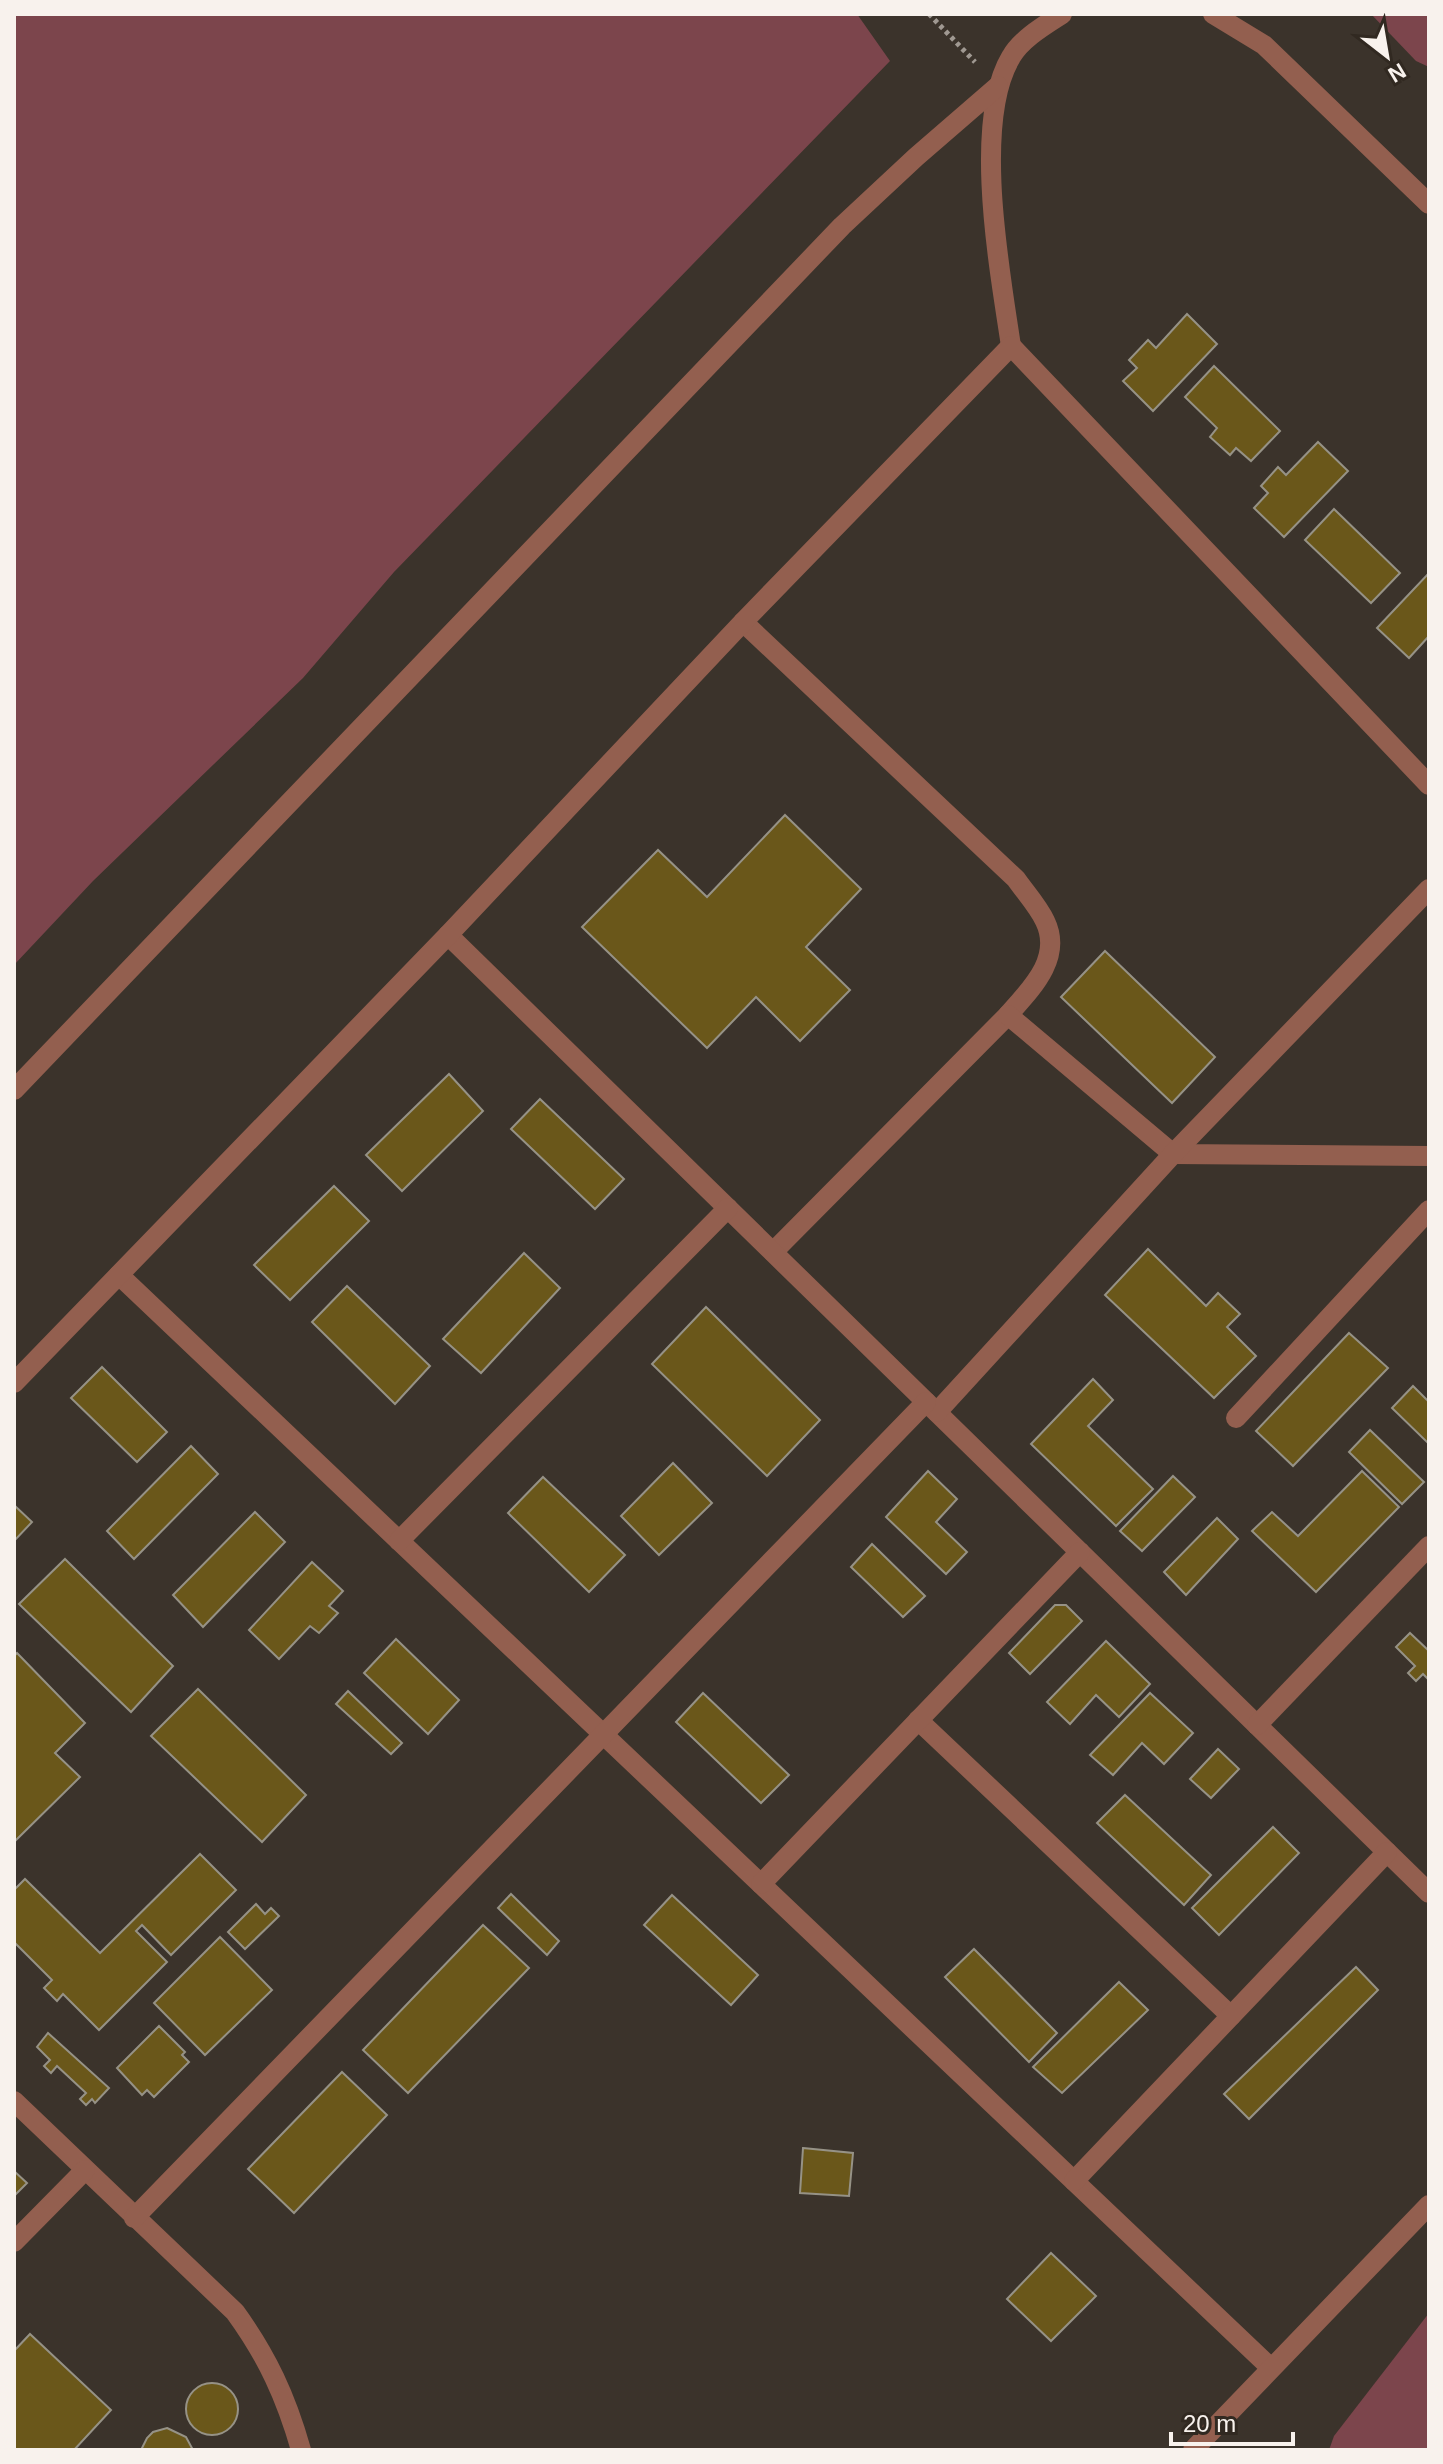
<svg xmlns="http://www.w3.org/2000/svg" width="1443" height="2464" viewBox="0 0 1443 2464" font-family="Arial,sans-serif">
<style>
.green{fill:#7c454c}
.building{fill:#6a571a;stroke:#969286;stroke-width:2}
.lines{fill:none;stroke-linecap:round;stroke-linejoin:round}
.path{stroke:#a09992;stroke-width:5;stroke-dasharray:4 4;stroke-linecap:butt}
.minor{stroke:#935f4f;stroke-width:20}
</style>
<rect width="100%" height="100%" fill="#3b332b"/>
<g class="green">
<polygon points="14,14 857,14 890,61 394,572 303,678 93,881 14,965"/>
<polygon points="1371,14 1429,14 1429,67 1416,61"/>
<polygon points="1429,2313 1429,2450 1329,2450 1334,2436"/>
</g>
<g class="building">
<polygon points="1187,314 1217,344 1153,411 1123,381 1137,368 1129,360 1148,340 1156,348"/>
<polygon points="1214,366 1280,431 1251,461 1236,448 1230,455 1210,437 1217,428 1185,397"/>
<polygon points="1318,442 1348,471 1284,537 1254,508 1268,493 1261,486 1278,467 1286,475"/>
<polygon points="1334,509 1400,573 1371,603 1305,540"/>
<polygon points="1429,573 1429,636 1409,658 1377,628"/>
<polygon points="785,815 861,889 806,947 850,990 800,1041 756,997 707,1048 582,927 658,850 707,897"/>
<polygon points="1105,951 1215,1057 1172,1103 1061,997"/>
<polygon points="449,1074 483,1111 402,1191 366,1155"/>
<polygon points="540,1099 624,1179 595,1209 511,1129"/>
<polygon points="334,1186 369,1221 290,1300 254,1265"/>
<polygon points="1148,1249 1206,1306 1218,1293 1240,1314 1227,1327 1256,1356 1214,1398 1105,1295"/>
<polygon points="524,1253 560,1288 481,1373 443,1339"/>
<polygon points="347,1286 430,1366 395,1404 312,1322"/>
<polygon points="706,1307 820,1420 767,1476 652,1364"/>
<polygon points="1349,1333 1388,1368 1293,1466 1256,1431"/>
<polygon points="102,1367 167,1432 137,1462 71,1398"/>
<polygon points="1093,1379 1113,1400 1088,1426 1153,1489 1116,1526 1031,1444"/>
<polygon points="1413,1386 1429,1402 1429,1444 1392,1408"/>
<polygon points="1370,1430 1424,1482 1402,1504 1349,1452"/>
<polygon points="191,1446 218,1474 134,1559 107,1531"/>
<polygon points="673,1463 712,1503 659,1555 621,1516"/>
<polygon points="928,1471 957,1499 936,1522 967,1552 946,1574 886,1517"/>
<polygon points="1362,1471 1399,1507 1316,1592 1252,1531 1272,1512 1298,1536"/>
<polygon points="1173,1476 1195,1497 1142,1551 1120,1531"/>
<polygon points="543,1477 625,1555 589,1592 508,1513"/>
<polygon points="14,1505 32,1522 14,1541"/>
<polygon points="255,1512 285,1542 203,1627 173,1595"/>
<polygon points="1217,1518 1238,1539 1186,1595 1164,1572"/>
<polygon points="872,1544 925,1596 903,1617 851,1567"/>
<polygon points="65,1559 173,1666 131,1712 19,1604"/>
<polygon points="312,1562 343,1591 329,1606 338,1613 319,1633 310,1626 279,1659 249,1630"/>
<polygon points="1055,1605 1066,1605 1082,1621 1030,1674 1009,1653"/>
<polygon points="1410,1633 1429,1651 1429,1680 1423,1674 1416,1681 1408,1673 1415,1666 1396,1647"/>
<polygon points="396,1639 459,1700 428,1734 364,1673"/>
<polygon points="1106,1641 1150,1684 1119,1717 1096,1695 1070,1724 1047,1702"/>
<polygon points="17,1653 85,1723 55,1753 80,1777 14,1842 14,1656"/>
<polygon points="198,1689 306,1795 262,1842 151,1736"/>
<polygon points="348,1691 402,1743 391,1754 336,1704"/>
<polygon points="703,1693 789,1775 761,1803 676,1722"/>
<polygon points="1150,1693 1193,1733 1164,1764 1142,1743 1113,1775 1090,1755"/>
<polygon points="1218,1749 1239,1769 1211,1798 1190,1779"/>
<polygon points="1125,1795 1211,1875 1184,1905 1097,1823"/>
<polygon points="1273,1827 1299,1853 1219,1935 1192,1908"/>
<polygon points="200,1854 236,1890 171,1955 142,1925 136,1931 167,1962 99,2030 63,1994 57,2001 44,1988 52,1980 14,1942 14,1890 25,1879 100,1953"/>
<polygon points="511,1894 559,1941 547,1955 498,1908"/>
<polygon points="672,1895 758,1975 731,2005 644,1925"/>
<polygon points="256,1904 265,1914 271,1908 279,1916 245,1949 228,1932"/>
<polygon points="483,1925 529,1968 408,2093 363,2050"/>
<polygon points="220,1937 272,1990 205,2055 154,2003"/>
<polygon points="974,1949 1057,2033 1029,2062 945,1977"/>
<polygon points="1356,1967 1378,1990 1249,2119 1224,2094"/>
<polygon points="1119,1982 1148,2010 1062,2093 1033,2067"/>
<polygon points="159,2026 185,2052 182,2055 189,2062 154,2097 147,2090 142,2095 117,2068"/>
<polygon points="48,2033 109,2088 95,2103 92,2099 86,2105 80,2099 86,2093 57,2066 51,2073 44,2066 50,2060 37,2047"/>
<polygon points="342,2072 387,2115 294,2213 248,2169"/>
<polygon points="803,2148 853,2153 849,2196 800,2193"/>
<polygon points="14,2171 27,2183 14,2196"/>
<polygon points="1051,2253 1096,2296 1051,2341 1007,2299"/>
<polygon points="30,2334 111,2410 74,2450 14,2450 14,2351"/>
<circle cx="212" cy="2409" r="26"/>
<polygon points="167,2428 186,2437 193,2450 141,2450 147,2438 153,2432"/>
</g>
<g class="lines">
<polyline class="path" points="929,14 975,62"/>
<g class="minor">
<polyline points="1213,14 1264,45 1429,204"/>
<path d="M1011 346C1000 272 972 122 1011 57 1021 39 1045 25 1062 14"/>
<path d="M743 622 1016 879C1025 892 1038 906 1045 921 1063 958 1031 989 1008 1015L773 1252"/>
<polyline points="448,935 1429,1893"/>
<polyline points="1008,1015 1173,1154 1429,1156"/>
<polyline points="14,1090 842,226 916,157 998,86"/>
<polyline points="119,1275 1271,2368"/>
<polyline points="14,1383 448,935 743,622 1011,346 1429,785"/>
<polyline points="937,1412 1173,1154 1429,889"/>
<polyline points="1236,1418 1429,1210"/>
<polyline points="399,1541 728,1208"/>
<polyline points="918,1720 1231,2016"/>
<polyline points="1257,1725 1429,1546"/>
<polyline points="761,1884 1080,1552"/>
<path d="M14 2101 235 2312C267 2356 286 2397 301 2450"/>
<polyline points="1074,2181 1387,1852"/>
<polyline points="134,2218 926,1402"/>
<polyline points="14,2242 85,2170"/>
<polyline points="1193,2450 1429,2205"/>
</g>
</g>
<rect width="1443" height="2464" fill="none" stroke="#f8f2ed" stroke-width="32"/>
<g transform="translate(1387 56) rotate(149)" stroke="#312921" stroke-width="6" paint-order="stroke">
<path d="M0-6L14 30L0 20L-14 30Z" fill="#f8f2ed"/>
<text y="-12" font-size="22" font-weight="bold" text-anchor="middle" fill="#f8f2ed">N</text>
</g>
<path d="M1171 2432v12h122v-12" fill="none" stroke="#f8f2ed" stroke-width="4"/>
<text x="1183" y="2432" font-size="24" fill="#f8f2ed" stroke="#312921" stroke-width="6" paint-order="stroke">20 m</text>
</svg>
